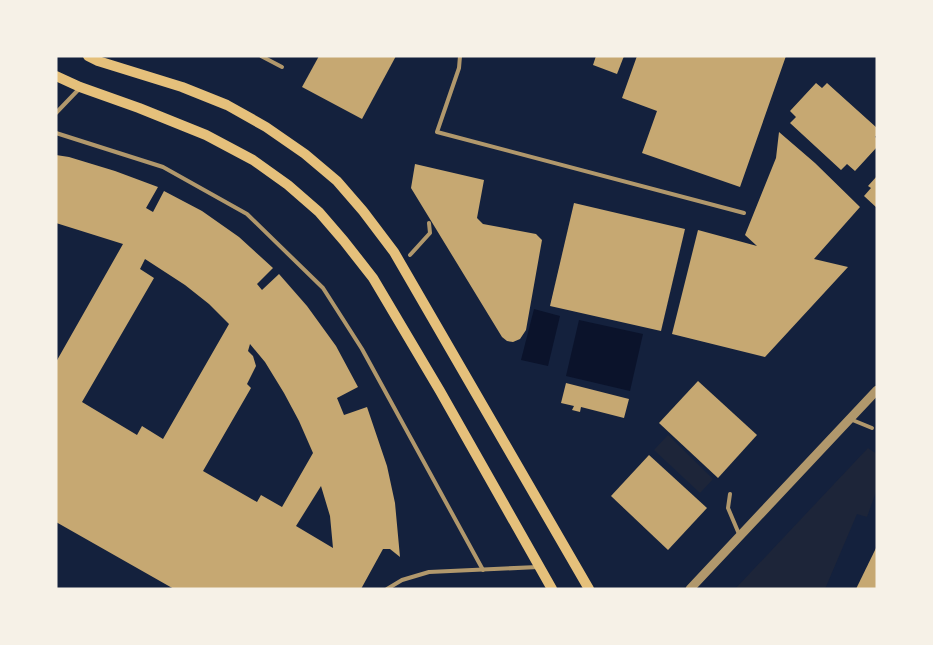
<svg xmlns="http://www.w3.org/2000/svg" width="933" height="645" viewBox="0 0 933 645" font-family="Manrope,sans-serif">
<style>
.green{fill:#1d2539}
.water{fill:#0b132b}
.building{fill:#c6a872;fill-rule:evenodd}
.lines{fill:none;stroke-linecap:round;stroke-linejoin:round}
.service{stroke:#b1986c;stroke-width:4}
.tertiary{stroke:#b1986c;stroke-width:9}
.secondary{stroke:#e5c07b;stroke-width:10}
</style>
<rect width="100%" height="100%" fill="#14213d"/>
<g class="green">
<polygon points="668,435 713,479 700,493 654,450"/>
<polygon points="868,448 877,454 877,489 867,517 857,514 825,589 735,589"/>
</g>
<g class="water">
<polygon points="534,309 560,316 548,366 521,360"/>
<polygon points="579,320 643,334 630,391 566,376"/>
</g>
<g class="building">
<polygon points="319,56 396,56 362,119 302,87"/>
<polygon points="596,56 624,56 617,74 593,65"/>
<polygon points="637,56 786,56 740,187 642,153 657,111 622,98"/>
<polygon points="816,83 822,88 827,83 877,128 877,135 875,137 877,138 877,147 855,171 847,164 841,170 790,123 796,117 790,111"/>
<polygon points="779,132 815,163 860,207 814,259 848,267 765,357 672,334 698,230 757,246 745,235 776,158"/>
<path d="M56 155 69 157 115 171 158 187 146 208 153 212 164 191 202 211 239 237 273 268 257 284 262 290 279 274 307 306 336 346 358 387 337 398 344 415 367 407 387 466 395 503 400 557 390 549H383L361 589H174L56 522V362L123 244 56 223ZM145 259 185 285 209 304 229 324 163 439 142 426 137 435 82 402 154 278 140 269ZM250 344 265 362 284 393 299 421 313 453 282 507 261 495 257 502 203 471 251 388 247 384 256 366 253 356 248 351ZM321 486 330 516 333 548 296 526Z"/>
<polygon points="415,164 484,180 477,218 483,224 536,234 542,240 526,330 520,339 513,342 507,341 502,337 411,188"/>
<polygon points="877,176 877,208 864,196 871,188 868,186"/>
<polygon points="574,203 685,229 661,331 550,306"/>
<polygon points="698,381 757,435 718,478 659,423"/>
<polygon points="566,383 629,399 624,418 581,407 580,412 572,410 574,406 561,403"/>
<polygon points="649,455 707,508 668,550 611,496"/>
<polygon points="877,546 877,589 856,589"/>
</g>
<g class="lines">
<g class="service">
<polyline points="261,56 282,67"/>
<polyline points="460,56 459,68 437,132 744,213"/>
<polyline points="56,113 79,89"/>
<polyline points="56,133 163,167 247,214 323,288 362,349 483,570"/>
<polyline points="410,255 430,233 429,223"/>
<polyline points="850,419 872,428"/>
<polyline points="730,494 728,508 739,534"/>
<polyline points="387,589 402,580 429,572 538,567"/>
</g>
<polyline class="tertiary" points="690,589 877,390"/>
<g class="secondary">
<polyline points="88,56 98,61 182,87 227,105 266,127 305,154 337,181 363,211 394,252 589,589"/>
<polyline points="56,76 80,87 139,108 206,135 253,160 288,185 319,212 344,241 373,278 440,391 552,589"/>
</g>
</g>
<rect width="933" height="645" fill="none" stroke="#f6f1e7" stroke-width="115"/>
</svg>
